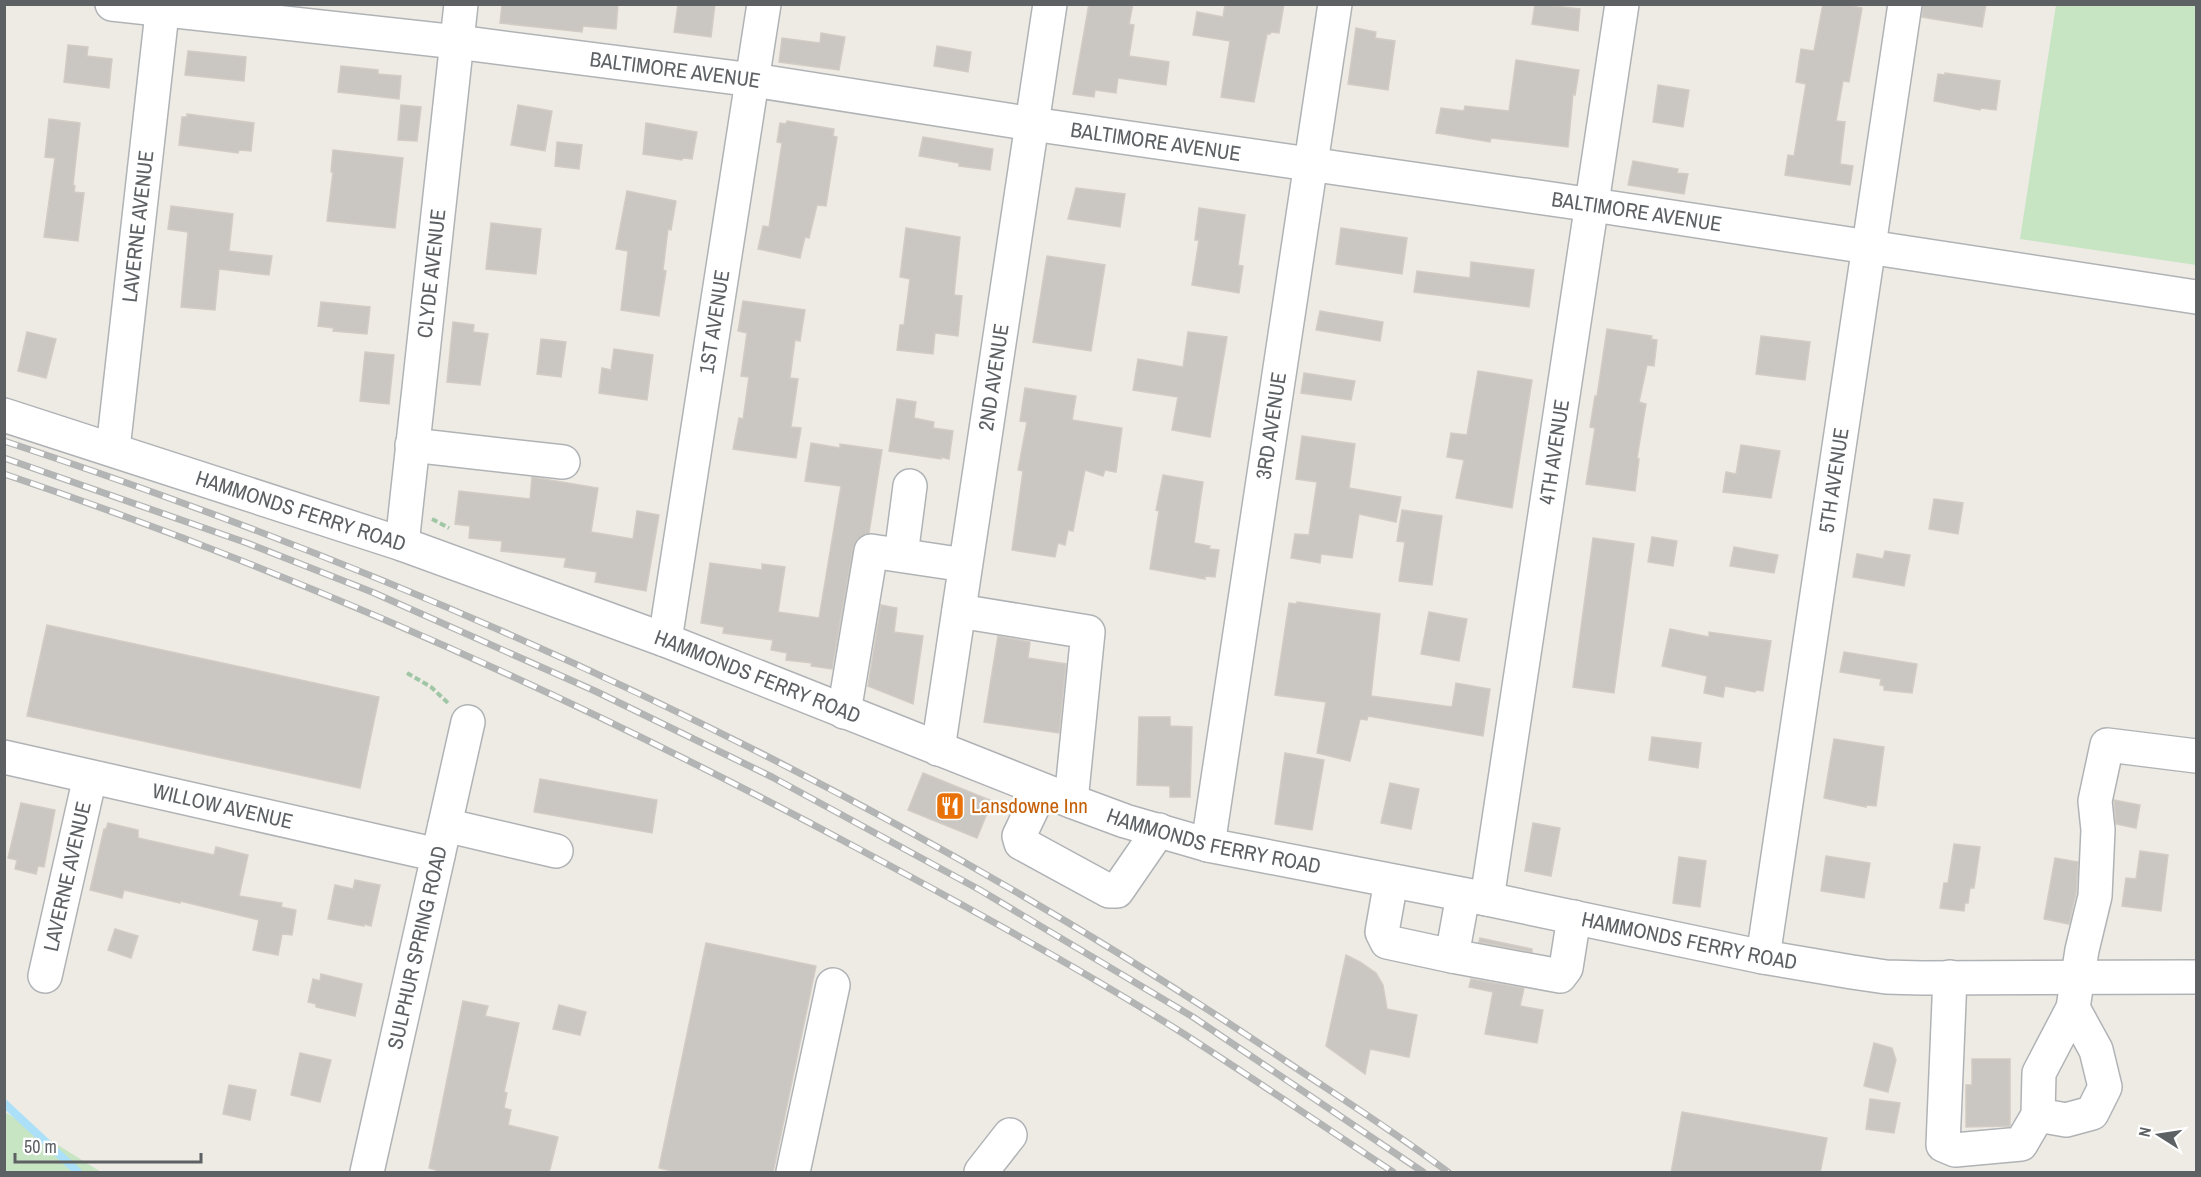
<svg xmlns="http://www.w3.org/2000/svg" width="2201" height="1177" viewBox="0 0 2201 1177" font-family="'Archivo Narrow',sans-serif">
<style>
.park{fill:#c7e4c3}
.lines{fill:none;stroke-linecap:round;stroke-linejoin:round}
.stream{stroke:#abe0f8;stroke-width:8}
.building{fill:#cac6c2;stroke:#d2ccc4;stroke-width:1.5}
.minor-casing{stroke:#b0b3b6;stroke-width:36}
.path{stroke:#9fc6a5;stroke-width:4;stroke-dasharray:6 3;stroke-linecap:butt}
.minor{stroke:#fff;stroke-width:33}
.rail-casing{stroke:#b3b4b4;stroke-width:7}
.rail{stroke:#fff;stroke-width:4.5;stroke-dasharray:14;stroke-linecap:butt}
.labels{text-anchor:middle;stroke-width:4.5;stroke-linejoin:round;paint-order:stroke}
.street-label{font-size:21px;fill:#5d6164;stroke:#fff}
.food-label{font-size:21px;fill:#c56008;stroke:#fff;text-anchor:start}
</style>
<rect width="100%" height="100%" fill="#eeebe5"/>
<g class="park">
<polygon points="2056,5 2196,5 2196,265 2020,239"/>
<polygon points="5,1112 101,1172 5,1172"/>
</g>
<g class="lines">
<polyline class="stream" points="4,1103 78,1172"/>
</g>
<g class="building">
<polygon points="502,4 618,4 616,29 583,26 582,32 500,23"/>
<polygon points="678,4 715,4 711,37 674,32"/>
<polygon points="1089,4 1133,4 1129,24 1134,25 1129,56 1169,62 1166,85 1118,78 1116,93 1095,90 1094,97 1073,94"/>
<polygon points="1225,4 1284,4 1279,33 1271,32 1270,34 1267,34 1254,102 1221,97 1230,41 1193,35 1197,12 1223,17"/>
<polygon points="1535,4 1580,9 1578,31 1532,24"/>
<polygon points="1823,4 1843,4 1862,8 1849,82 1843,81 1836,121 1845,122 1840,164 1853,166 1850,185 1785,175 1788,155 1794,156 1806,84 1796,82 1801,49 1814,51"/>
<polygon points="1923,4 1986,4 1982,27 1922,17"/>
<polygon points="1356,28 1376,32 1375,38 1395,41 1388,90 1348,84"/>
<polygon points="821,33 845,37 839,70 779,62 782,38 820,43"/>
<polygon points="68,45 88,47 87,56 112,59 109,88 64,82"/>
<polygon points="937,46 971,52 968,72 934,66"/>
<polygon points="188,51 246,57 244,81 185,75"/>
<polygon points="1516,60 1579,70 1575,95 1573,94 1568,147 1491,138 1490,142 1436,133 1441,108 1464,111 1465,106 1509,111"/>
<polygon points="341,66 378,70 378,74 401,76 399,99 338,92"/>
<polygon points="1945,73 2000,81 1996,110 1981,108 1980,110 1934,101 1938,74 1945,75"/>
<polygon points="1658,85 1689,90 1683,127 1653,122"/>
<polygon points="401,105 421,107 417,141 398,140"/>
<polygon points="518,105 552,111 545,151 511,145"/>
<polygon points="187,114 254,123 251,151 239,150 238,153 179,145 182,117 187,117"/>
<polygon points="49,119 80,123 73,185 75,186 74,192 84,193 78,241 44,237 55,158 45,157"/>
<polygon points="787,121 834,129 833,136 837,137 826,206 817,205 809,238 805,237 800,258 758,249 763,226 769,227 782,143 777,142 780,123 786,124"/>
<polygon points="646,123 697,132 692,159 683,158 682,160 643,154"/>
<polygon points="923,137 993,149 990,170 959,166 959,163 919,156"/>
<polygon points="557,142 582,145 579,169 555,166"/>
<polygon points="333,150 403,158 395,228 327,221 333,172 331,172"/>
<polygon points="1633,161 1678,169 1677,173 1688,174 1684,194 1628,185"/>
<polygon points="1076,188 1125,194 1120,227 1068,219"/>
<polygon points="627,191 676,201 671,230 668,229 663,270 666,271 659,316 621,310 628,251 616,249"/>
<polygon points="171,206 233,214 229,251 272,256 269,275 219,269 215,310 181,307 188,232 168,229"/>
<polygon points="1199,208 1245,215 1238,265 1243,266 1239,293 1192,285 1199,240 1195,240"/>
<polygon points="491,223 541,229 536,274 486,269"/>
<polygon points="906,228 960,237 954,295 962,296 958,336 935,333 933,354 897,350 900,325 904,325 910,279 900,277"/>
<polygon points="1341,228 1407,238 1402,274 1336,264"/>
<polygon points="1047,256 1105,265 1091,351 1033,342"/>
<polygon points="1471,262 1534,270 1529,307 1414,292 1417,271 1470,278"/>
<polygon points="743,301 805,310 800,341 795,340 790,378 798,379 791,427 801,428 796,458 733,449 739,418 743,419 749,377 741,376 747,333 738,331"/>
<polygon points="321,302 370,307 367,334 333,331 334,328 318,326"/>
<polygon points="1320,311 1383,322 1380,341 1316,330"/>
<polygon points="453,322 474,325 473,332 488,334 480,385 447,382"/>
<polygon points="1607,329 1652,336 1651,339 1657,340 1654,366 1647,365 1639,402 1646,404 1637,458 1639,459 1635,491 1586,484 1595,428 1590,427 1595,396 1597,396"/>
<polygon points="27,332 56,339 46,378 18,371"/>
<polygon points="1188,332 1227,337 1210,437 1172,430 1178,397 1133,390 1138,359 1183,367"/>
<polygon points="1761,336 1810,342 1805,380 1756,374"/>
<polygon points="541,339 566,342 561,377 537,374"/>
<polygon points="614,349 653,355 647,400 599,393 602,368 611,370"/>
<polygon points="365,352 394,355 389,404 360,401"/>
<polygon points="1478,371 1532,380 1512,508 1456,498 1464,460 1447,457 1451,433 1467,435"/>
<polygon points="1304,373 1355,381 1351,400 1301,393"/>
<polygon points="1025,388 1076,396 1072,420 1122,428 1116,472 1105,470 1103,476 1085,470 1073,531 1068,530 1065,545 1058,543 1055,557 1012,550 1023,471 1018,470 1027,422 1020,421"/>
<polygon points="897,399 916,402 914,418 934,422 933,428 953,431 949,459 941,457 941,459 889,451"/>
<polygon points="1302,436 1355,444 1349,488 1401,497 1396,522 1359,514 1352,558 1321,554 1320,563 1291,558 1295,534 1309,535 1317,482 1296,479"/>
<polygon points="811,443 840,448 840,444 882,450 869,533 857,539 853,548 832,669 811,666 812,663 786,660 787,653 771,650 773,640 723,633 724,627 701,623 710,563 762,570 762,564 785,567 778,612 819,618 841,486 805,481"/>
<polygon points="1741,445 1780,451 1771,498 1723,492 1726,472 1736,474"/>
<polygon points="1163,475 1203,482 1194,543 1210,546 1209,549 1219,550 1215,577 1205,576 1205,579 1150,569 1159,511 1156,510"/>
<polygon points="532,477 598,488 591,532 633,539 637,511 659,515 646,591 595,582 597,572 564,567 566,558 501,551 502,541 469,538 470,526 455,524 459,491 530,499"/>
<polygon points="1934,499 1963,503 1958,534 1929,529"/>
<polygon points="1402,510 1442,516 1432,585 1399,581 1405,542 1397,541"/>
<polygon points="1652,537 1677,541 1673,566 1648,562"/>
<polygon points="1593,538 1634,544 1614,693 1573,687"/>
<polygon points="1734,547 1778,555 1774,573 1730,566"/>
<polygon points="1885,551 1910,555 1904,586 1853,577 1857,554 1883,559"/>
<polygon points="1297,602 1380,614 1371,696 1452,707 1456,683 1490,689 1483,736 1368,716 1367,720 1360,719 1350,761 1317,753 1326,702 1275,695 1289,603 1297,604"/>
<polygon points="881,605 897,608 894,632 923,636 913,704 868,686"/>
<polygon points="1429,612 1467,619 1459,661 1421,654"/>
<polygon points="47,625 379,697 360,788 27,716"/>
<polygon points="1670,629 1709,637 1709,632 1771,641 1763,691 1756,690 1755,692 1725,686 1723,697 1704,693 1707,676 1662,666"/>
<polygon points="998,636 1030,642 1028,658 1066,664 1059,733 984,722"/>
<polygon points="1844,652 1917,664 1912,693 1884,690 1884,686 1880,685 1881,679 1840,672"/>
<polygon points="1139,717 1170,717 1170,726 1192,727 1190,797 1170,797 1170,786 1137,785"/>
<polygon points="1652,737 1701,743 1698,768 1649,760"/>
<polygon points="1834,739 1884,747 1876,806 1866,805 1866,807 1824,798"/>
<polygon points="1285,753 1324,760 1312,830 1275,824"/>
<polygon points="923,773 992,801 977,838 908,810"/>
<polygon points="540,779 657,800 652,833 534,812"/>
<polygon points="1390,783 1419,789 1411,829 1381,823"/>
<polygon points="2114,800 2140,805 2136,828 2116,824"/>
<polygon points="21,803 55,810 44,867 38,866 36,874 15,869 17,860 8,858"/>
<polygon points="108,823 138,830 138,838 214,855 216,847 248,855 239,896 282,903 281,907 296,910 292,935 282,934 278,955 253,950 259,920 180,901 180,903 124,890 122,898 90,890 104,829 106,829"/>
<polygon points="1533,823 1560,828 1551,876 1525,871"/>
<polygon points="1954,844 1980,847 1974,888 1970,888 1968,903 1965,903 1964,911 1940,908 1944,883 1948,883"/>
<polygon points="2140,851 2168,855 2161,911 2122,906 2126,878 2136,879"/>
<polygon points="1826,856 1870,863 1864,898 1821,891"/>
<polygon points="1679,857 1706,861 1700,907 1673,903"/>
<polygon points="2055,858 2078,862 2076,893 2069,924 2044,919"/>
<polygon points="355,880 380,885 371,926 364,924 364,926 328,919 335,885 353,889"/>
<polygon points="115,929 138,936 131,958 108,950"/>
<polygon points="1480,938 1532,949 1532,952 1479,942"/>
<polygon points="706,943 816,966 773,1173 679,1173 659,1168"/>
<polygon points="1346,955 1360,962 1376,973 1383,985 1387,1009 1417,1015 1409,1057 1370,1049 1365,1074 1326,1046"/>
<polygon points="321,974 362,984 355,1016 316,1007 316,1004 308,1002 313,979 320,981"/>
<polygon points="1471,979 1524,988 1520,1006 1543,1010 1537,1043 1485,1034 1493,992 1469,987"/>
<polygon points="463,1001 488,1006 485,1016 519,1023 504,1092 507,1093 504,1108 511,1110 508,1125 558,1137 549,1173 436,1173 436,1170 429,1168"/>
<polygon points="559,1005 586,1012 580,1035 553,1029"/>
<polygon points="1874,1043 1892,1048 1896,1060 1888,1092 1864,1086"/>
<polygon points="300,1053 331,1060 320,1102 291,1095"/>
<polygon points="1972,1059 2010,1059 2010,1126 1966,1127 1966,1085 1972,1085"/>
<polygon points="229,1085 256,1090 250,1120 223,1114"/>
<polygon points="1870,1099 1900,1103 1894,1133 1866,1129"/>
<polygon points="1682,1112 1827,1138 1820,1173 1671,1173"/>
</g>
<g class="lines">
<g class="minor-casing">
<g id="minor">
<path id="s1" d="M112 4 457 42 753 80 1032 124 1593 205 2196 297"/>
<path id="s2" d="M4 415 402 544 665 640 1071 801 1125 821 1208 845 1487 899 1763 957 1852 972 1886 977 1922 978 2196 977"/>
<polyline points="412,445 563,462"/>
<path id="s3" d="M113 449 163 4"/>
<path id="s4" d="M402 544 461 4"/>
<polyline points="901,555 910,486"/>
<polyline points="959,611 1088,632 1071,801"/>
<path id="s5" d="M665 640 764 4"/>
<polyline points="844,712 871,551 965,565"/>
<path id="s6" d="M938 749 1050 4"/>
<path id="s7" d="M4 757 438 855"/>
<polyline points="1041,790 1019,836 1021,843 1109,891 1117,891 1159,830"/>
<polyline points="445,825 556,851"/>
<path id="s8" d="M1208 845 1335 4"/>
<polyline points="1391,881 1382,932 1387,942 1452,956"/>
<polyline points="1463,895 1452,956 1560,976 1566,968 1574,917"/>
<path id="s9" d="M1487 899 1622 4"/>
<path id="s10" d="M1763 957 1905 4"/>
<path id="s11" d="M45 976 90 777"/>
<polyline points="1950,977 1943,1145 1955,1150 2021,1144 2038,1115 2039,1073 2073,1008 2082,950 2095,896 2098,830 2095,801 2107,745 2196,756"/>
<polyline points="2038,1115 2066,1120 2092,1113 2105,1087 2096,1050 2073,1008"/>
<path id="s12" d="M367 1172 468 722"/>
<polyline points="793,1172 833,985"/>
<polyline points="981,1172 1010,1135"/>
</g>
</g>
<g class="path">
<polyline points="432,519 449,528"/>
<polyline points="407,673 431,687 448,703"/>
</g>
<use href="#minor" class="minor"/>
<g class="rail-casing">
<g id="rail">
<path d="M4 441C457 590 892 795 1287 1062 1341 1098 1396 1133 1448 1172"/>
<polyline points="4,458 247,543 372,592 595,691 772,777 980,890 1193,1017 1423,1172"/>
<path d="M4 474C299 573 583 701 857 848 967 907 1078 967 1184 1034 1254 1079 1323 1126 1393 1172"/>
</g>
</g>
<use href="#rail" class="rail"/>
</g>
<defs>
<g id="restaurant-square" transform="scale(1.5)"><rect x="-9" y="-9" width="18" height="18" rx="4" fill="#e8710a" stroke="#fff"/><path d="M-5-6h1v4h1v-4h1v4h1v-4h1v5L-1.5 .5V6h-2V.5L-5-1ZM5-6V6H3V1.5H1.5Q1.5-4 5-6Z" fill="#fff"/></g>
</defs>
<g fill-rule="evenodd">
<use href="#restaurant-square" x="950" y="806"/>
</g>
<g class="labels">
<g class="street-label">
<text dy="7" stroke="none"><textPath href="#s1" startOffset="567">BALTIMORE AVENUE</textPath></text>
<text dy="7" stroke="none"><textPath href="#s1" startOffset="1053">BALTIMORE AVENUE</textPath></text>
<text dy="7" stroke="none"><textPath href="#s1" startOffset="1539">BALTIMORE AVENUE</textPath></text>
<text dy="7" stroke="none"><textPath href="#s3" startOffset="224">LAVERNE AVENUE</textPath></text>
<text dy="7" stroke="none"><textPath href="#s4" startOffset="272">CLYDE AVENUE</textPath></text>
<text dy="7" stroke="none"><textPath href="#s5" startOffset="322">1ST AVENUE</textPath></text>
<text dy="7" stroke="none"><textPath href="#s6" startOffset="376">2ND AVENUE</textPath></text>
<text dy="7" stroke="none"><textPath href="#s8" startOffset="424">3RD AVENUE</textPath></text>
<text dy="7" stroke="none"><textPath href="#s9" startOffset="452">4TH AVENUE</textPath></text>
<text dy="7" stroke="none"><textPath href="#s10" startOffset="482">5TH AVENUE</textPath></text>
<text dy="7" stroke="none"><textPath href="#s2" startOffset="312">HAMMONDS FERRY ROAD</textPath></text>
<text dy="7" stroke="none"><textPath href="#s2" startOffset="798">HAMMONDS FERRY ROAD</textPath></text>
<text dy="7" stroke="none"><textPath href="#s7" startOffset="224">WILLOW AVENUE</textPath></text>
<text dy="7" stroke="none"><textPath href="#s2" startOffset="1284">HAMMONDS FERRY ROAD</textPath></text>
<text dy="7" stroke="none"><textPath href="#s11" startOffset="102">LAVERNE AVENUE</textPath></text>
<text dy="7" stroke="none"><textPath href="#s2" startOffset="1770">HAMMONDS FERRY ROAD</textPath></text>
<text dy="7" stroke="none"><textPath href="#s12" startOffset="230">SULPHUR SPRING ROAD</textPath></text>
</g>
<g class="food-label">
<text x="971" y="813">Lansdowne Inn</text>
</g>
</g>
<rect width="2201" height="1177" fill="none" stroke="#5d6164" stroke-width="12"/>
<g transform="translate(2159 1135) rotate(282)" stroke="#ffffff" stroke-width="4.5" paint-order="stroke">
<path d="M0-4.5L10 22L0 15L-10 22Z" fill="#5d6164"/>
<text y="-9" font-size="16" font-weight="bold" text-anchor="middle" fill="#5d6164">N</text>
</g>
<path d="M15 1153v9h186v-9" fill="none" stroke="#5d6164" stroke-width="3"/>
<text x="24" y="1153" font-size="18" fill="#5d6164" stroke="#ffffff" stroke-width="4.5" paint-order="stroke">50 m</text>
</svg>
